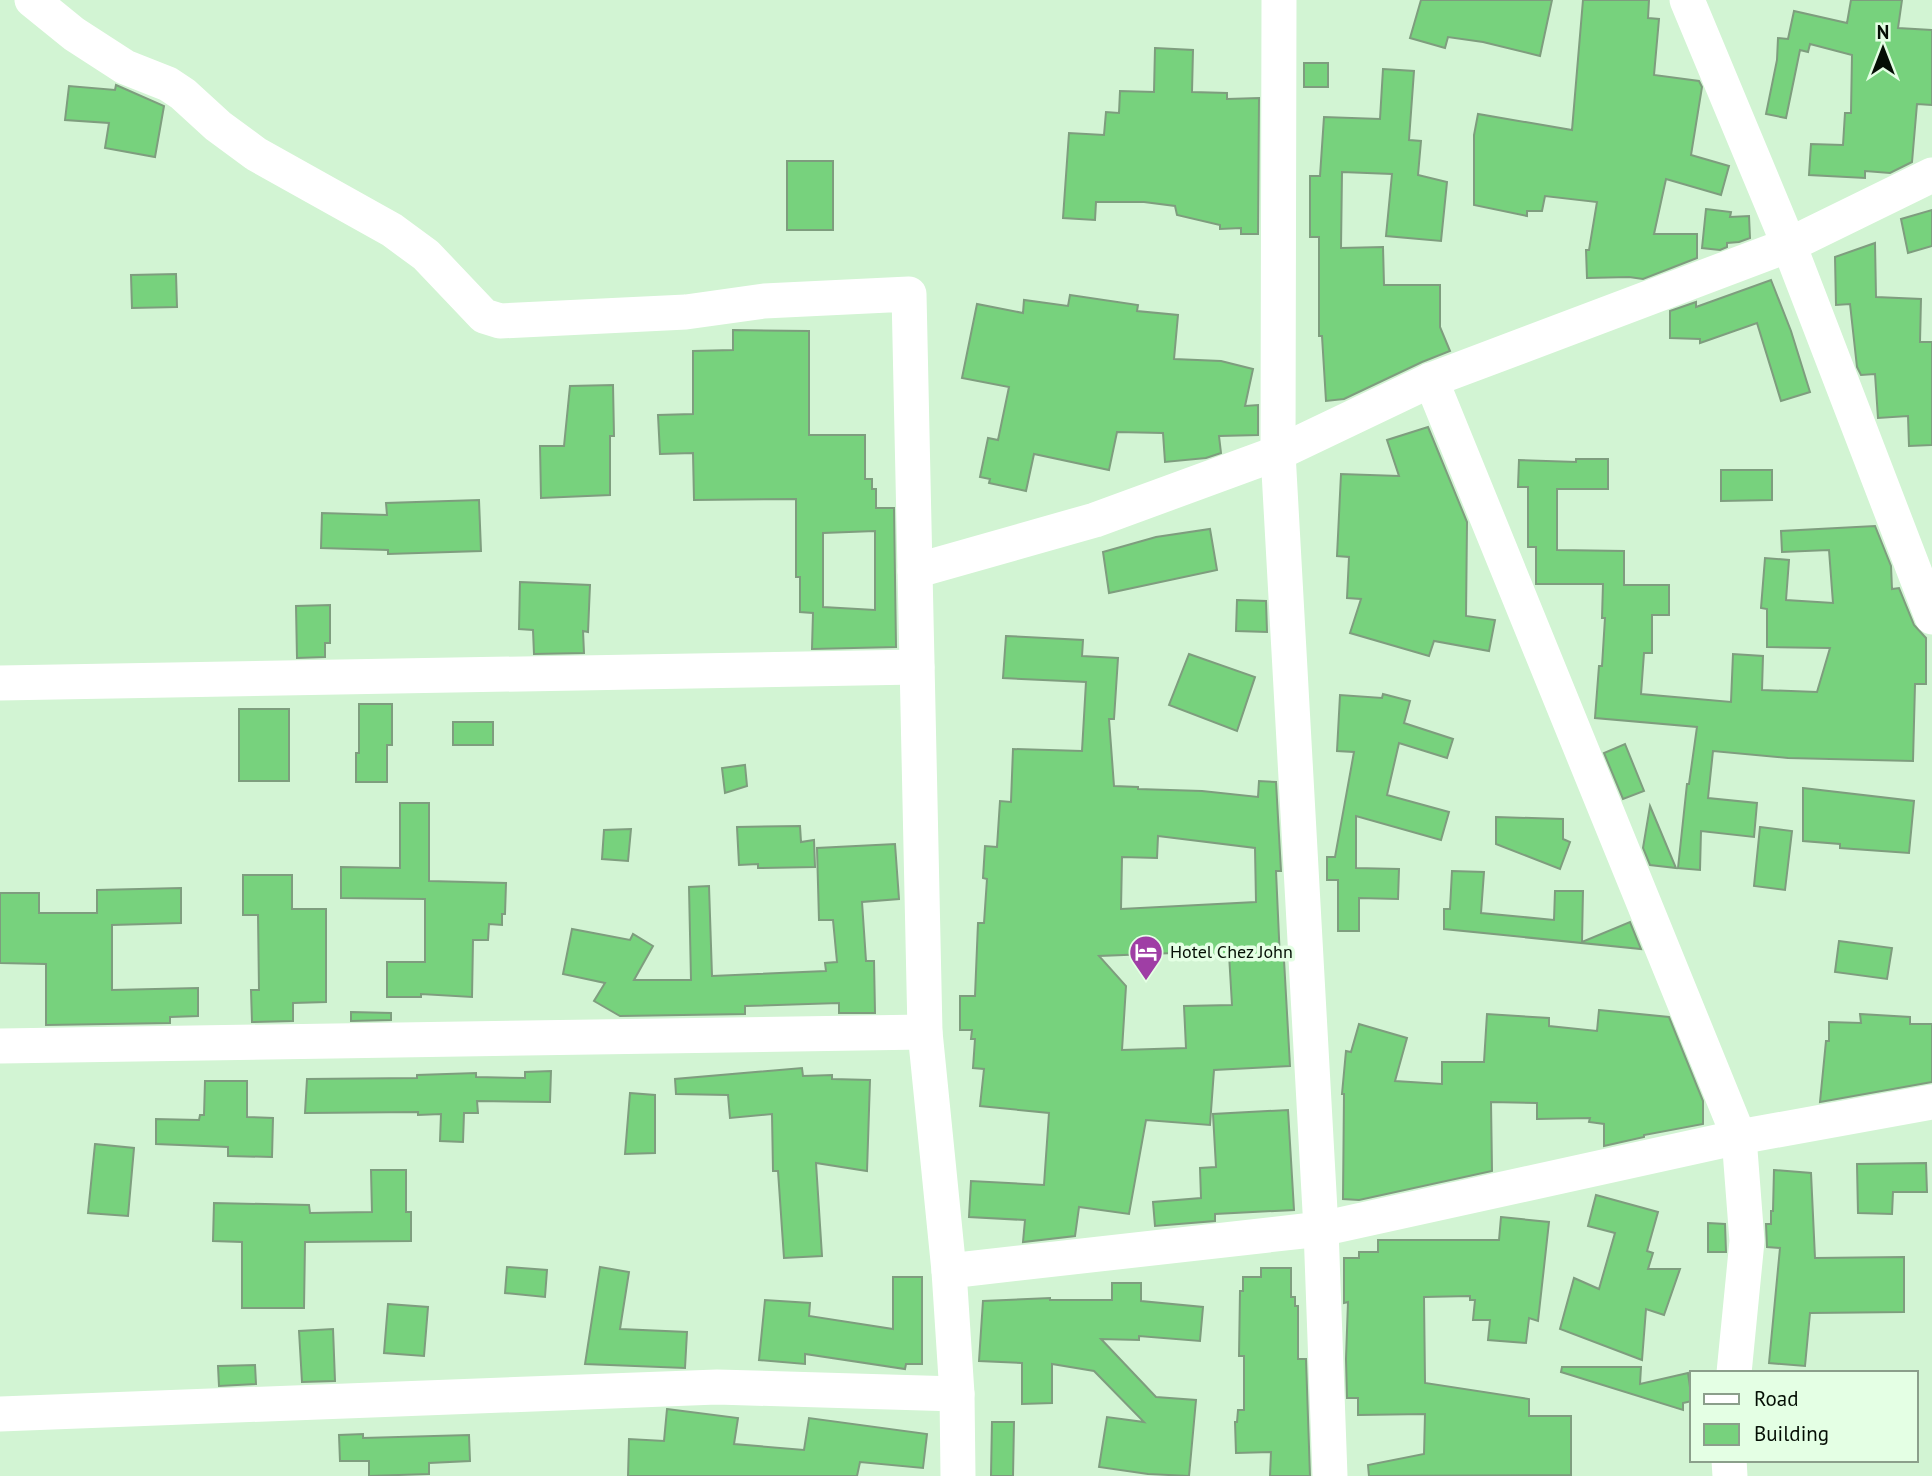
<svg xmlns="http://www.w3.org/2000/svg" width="1932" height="1476" viewBox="0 0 1932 1476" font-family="'PT Sans',sans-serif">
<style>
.building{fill:#77d27d;stroke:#7e9d7e;stroke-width:2;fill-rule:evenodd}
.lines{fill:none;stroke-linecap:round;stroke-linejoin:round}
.minor{stroke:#fff;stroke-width:35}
.labels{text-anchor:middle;stroke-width:7;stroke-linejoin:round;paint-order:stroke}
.poi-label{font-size:18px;fill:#050f05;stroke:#e4ffe4;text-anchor:start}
</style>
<rect width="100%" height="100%" fill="#d2f4d3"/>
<g class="building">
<polygon points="1421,0 1552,0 1540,56 1483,42 1448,37 1445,48 1410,38"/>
<polygon points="1583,0 1649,0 1648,18 1659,19 1654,75 1699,81 1702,87 1691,155 1729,166 1721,195 1666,179 1654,234 1697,234 1697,258 1643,279 1629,277 1587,278 1586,250 1589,250 1597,202 1545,196 1542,211 1527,211 1527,216 1474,205 1474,135 1478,114 1572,130"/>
<polygon points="1851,0 1902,0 1898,28 1932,30 1932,105 1917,104 1912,162 1890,173 1865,171 1865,178 1809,175 1811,144 1843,145 1845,113 1851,113 1852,55 1810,44 1808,52 1800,50 1786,118 1766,114 1777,60 1778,38 1788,39 1794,11 1847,23"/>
<polygon points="1155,48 1193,50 1192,92 1227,93 1227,99 1259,98 1258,234 1241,234 1241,228 1220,229 1220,225 1177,215 1175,206 1144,202 1096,202 1095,220 1063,218 1069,133 1104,135 1106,112 1119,113 1120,91 1154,92"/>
<rect x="1304" y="63" width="24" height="24"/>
<polygon points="1383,69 1414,71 1409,140 1421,141 1418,175 1447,182 1441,241 1386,236 1392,174 1342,172 1341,248 1383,247 1384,285 1440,285 1440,327 1450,351 1422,362 1344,399 1326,401 1322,336 1319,336 1319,237 1310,237 1310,176 1320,176 1324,117 1380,119"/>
<polygon points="116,85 164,106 155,157 105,148 109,123 65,120 69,86 115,90"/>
<rect x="787" y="161" width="46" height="69"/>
<polygon points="1706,209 1731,212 1730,217 1749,216 1750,238 1739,242 1727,243 1727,247 1720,250 1702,248"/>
<polygon points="1932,210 1932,246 1908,253 1901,219"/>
<polygon points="1875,243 1876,297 1921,299 1920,342 1932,342 1932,445 1909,446 1908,416 1878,418 1875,374 1861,375 1857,367 1850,304 1836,305 1835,257"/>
<polygon points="176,274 177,307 132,308 131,275"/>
<polygon points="1771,280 1791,331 1810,392 1781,401 1757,323 1700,343 1700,339 1670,338 1670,311 1696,302 1696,307"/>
<polygon points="1070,295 1138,305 1137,311 1178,315 1174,359 1221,361 1253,369 1245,406 1258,405 1258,435 1219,436 1221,453 1206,458 1165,462 1163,433 1117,432 1109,470 1034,454 1026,491 989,483 990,479 980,477 988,438 998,440 1009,387 962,378 977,304 1023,313 1024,300 1068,306"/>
<path d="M733 330 809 331V435H865V479H872V489H876V508H894L896 647 812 649 813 613 800 612V577H796V499L694 500 693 453 660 454 658 415 693 414V351L733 350ZM875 531V610L823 607V533Z"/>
<polygon points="613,385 614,436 610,436 610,495 541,498 540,446 564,446 570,386"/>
<polygon points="1428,427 1467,522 1466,616 1495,620 1489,651 1434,641 1429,656 1350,633 1361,599 1347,598 1349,557 1337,556 1341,474 1399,476 1387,440"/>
<polygon points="1576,459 1608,459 1608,489 1557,489 1557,550 1624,551 1624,585 1669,585 1669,615 1652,615 1652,653 1644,653 1641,694 1731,702 1733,654 1763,656 1762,690 1817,692 1830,648 1767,647 1767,609 1761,608 1765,558 1789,560 1786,600 1833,603 1829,550 1782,552 1781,531 1875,526 1891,566 1892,589 1899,588 1914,625 1926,638 1926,684 1915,684 1913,761 1788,758 1713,751 1708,798 1757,803 1754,837 1701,831 1700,870 1678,868 1687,784 1689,784 1697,727 1595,718 1599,666 1602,666 1605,618 1602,618 1603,584 1536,584 1536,547 1528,547 1528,487 1518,487 1519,460 1576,462"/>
<polygon points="1721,470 1772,470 1772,500 1721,501"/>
<polygon points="479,500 481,551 388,554 388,550 321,548 322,513 387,515 386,503"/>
<polygon points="1210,529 1217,570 1109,593 1103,552 1156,537"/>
<polygon points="520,582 590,585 588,632 583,631 584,653 534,654 533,630 519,629"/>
<polygon points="1237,600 1266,601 1267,632 1236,631"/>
<polygon points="330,605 330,643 325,643 325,657 297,658 296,606"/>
<path d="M1006 636 1083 640 1082 656 1118 658 1114 719H1109L1114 786 1138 787V789L1202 791 1258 797 1259 781 1276 782 1281 871H1276L1280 960H1284L1290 1066 1214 1070 1210 1125 1146 1120 1129 1214 1079 1207 1075 1236 1023 1242 1025 1220 969 1217 971 1181 1044 1185 1049 1113 980 1106 984 1069 973 1068 975 1039H971L972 1030H960V996H975L978 923H984L987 879 983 878 985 846 997 847 1000 801 1011 802 1013 749 1082 751 1086 682 1003 678ZM1158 836 1255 848 1256 902 1121 909 1122 857 1157 858ZM1174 953V957L1229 954 1232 1005 1184 1006 1186 1048 1122 1050 1126 986 1099 956Z"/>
<polygon points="1189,654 1255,677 1237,731 1169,705"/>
<polygon points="1383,694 1410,701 1404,723 1453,739 1447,758 1399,743 1387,795 1449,812 1441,840 1356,816 1356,868 1399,869 1398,899 1359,898 1359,931 1338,931 1338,880 1327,880 1327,857 1335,857 1354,752 1337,751 1340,695 1382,698"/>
<polygon points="359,704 392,704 392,745 387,745 387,782 356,782 356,753 359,753"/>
<rect x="239" y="709" width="50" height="72"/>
<rect x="453" y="722" width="40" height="23"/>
<polygon points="1625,744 1644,791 1623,799 1604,753"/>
<polygon points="745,765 747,786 725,793 722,768"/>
<polygon points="1803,788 1914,801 1909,853 1840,848 1840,844 1803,841"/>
<polygon points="400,803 429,803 429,881 506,883 505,914 502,914 502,925 489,924 488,940 473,940 472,997 421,994 421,997 387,997 387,962 425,962 425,899 341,898 341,867 400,868"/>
<polygon points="1650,806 1676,868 1650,865 1643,848"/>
<polygon points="1496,817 1563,819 1563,839 1570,842 1560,869 1496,844"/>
<polygon points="800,826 801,842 814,840 815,867 758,868 758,864 739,865 737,827"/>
<polygon points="1760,827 1792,831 1785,890 1754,886"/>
<polygon points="631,829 628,861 602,859 604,830"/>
<polygon points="895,844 899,899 862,902 866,961 874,961 875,1013 839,1013 839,1003 745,1006 745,1014 620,1016 594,1001 605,983 563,974 572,929 630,940 633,934 653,946 634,980 691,980 689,887 709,886 712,976 826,971 825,963 837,962 833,920 819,920 817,848"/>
<polygon points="1452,871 1484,872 1481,913 1554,920 1555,891 1583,891 1582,942 1630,922 1641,949 1444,929 1444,909 1450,909"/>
<polygon points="243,875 292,875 292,909 326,909 326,1002 293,1003 293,1021 252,1022 251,990 259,990 258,915 243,915"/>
<polygon points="181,888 181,923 112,925 112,990 198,988 198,1016 170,1017 170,1023 46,1025 46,964 0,963 0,893 39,893 39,913 97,913 97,890"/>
<polygon points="1839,941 1892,948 1887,979 1835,972"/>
<polygon points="1599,1010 1669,1017 1703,1101 1703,1124 1644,1135 1644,1137 1604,1146 1604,1124 1589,1122 1590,1118 1537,1119 1537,1103 1491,1102 1492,1171 1359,1200 1343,1199 1344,1094 1342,1094 1346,1051 1351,1052 1359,1024 1407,1038 1395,1081 1442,1084 1442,1062 1484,1062 1487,1014 1549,1018 1549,1026 1597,1031"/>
<polygon points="351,1012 391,1013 391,1020 351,1021"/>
<polygon points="1860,1014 1910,1017 1910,1024 1932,1024 1932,1082 1820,1102 1826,1041 1829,1041 1829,1022 1861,1023"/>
<polygon points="802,1068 803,1076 832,1075 832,1079 870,1080 867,1171 816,1163 822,1256 784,1258 778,1171 773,1171 772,1114 730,1118 728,1095 676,1094 675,1079"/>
<polygon points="551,1071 550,1102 477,1101 478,1113 464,1113 463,1142 440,1141 441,1114 418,1115 418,1112 305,1113 307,1079 417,1078 417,1075 476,1073 476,1077 525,1078 525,1072"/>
<polygon points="205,1081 247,1081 247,1117 273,1118 272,1157 228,1156 228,1147 156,1144 156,1119 199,1120 200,1115 204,1115"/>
<polygon points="630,1093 655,1095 655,1153 625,1154"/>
<polygon points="1288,1110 1294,1210 1215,1214 1215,1221 1155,1226 1153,1202 1201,1198 1200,1168 1216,1167 1213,1114"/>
<polygon points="95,1144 134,1148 128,1216 88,1213"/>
<polygon points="1926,1163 1927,1192 1893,1192 1892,1214 1858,1213 1857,1164"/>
<polygon points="371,1170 406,1170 406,1212 411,1212 411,1241 305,1242 304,1308 242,1308 242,1242 213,1241 214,1203 309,1205 310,1213 372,1212"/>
<polygon points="1774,1170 1811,1173 1815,1258 1904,1257 1904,1312 1810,1313 1805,1366 1769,1363 1780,1248 1767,1247 1766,1224 1771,1224 1771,1211 1773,1211"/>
<polygon points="1596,1195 1658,1212 1647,1251 1653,1253 1648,1269 1680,1269 1664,1315 1646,1309 1642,1360 1560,1329 1574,1278 1599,1289 1615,1233 1588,1226"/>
<polygon points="1501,1217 1549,1222 1538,1321 1529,1318 1526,1343 1488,1340 1490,1320 1473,1320 1475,1300 1470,1300 1470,1296 1424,1297 1425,1383 1529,1399 1529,1416 1571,1416 1571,1475 1369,1476 1368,1465 1424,1454 1425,1414 1358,1415 1358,1398 1347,1398 1346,1359 1348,1302 1344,1303 1344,1258 1359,1258 1359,1252 1378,1252 1378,1240 1499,1240"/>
<polygon points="1708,1223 1725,1224 1726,1252 1708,1252"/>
<polygon points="507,1267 547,1270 545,1297 505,1293"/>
<polygon points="600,1267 629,1272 620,1329 687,1332 685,1368 585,1364"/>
<polygon points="1261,1268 1291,1268 1291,1297 1295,1297 1295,1306 1298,1306 1298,1359 1306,1359 1310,1476 1270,1476 1271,1452 1236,1453 1235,1422 1237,1422 1238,1410 1244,1410 1244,1356 1239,1356 1240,1291 1243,1291 1243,1277 1261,1277"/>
<polygon points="893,1277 922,1277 922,1364 906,1364 905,1369 805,1354 805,1364 759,1360 765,1300 810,1303 809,1316 893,1329"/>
<polygon points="1112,1283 1141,1283 1141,1301 1203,1307 1200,1341 1139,1336 1139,1340 1101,1339 1156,1397 1196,1400 1189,1476 1148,1474 1099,1467 1107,1417 1144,1422 1094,1371 1052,1364 1052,1403 1022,1404 1022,1363 979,1361 983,1301 1050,1298 1050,1300 1112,1300"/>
<polygon points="388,1304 428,1307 424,1356 384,1353"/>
<polygon points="333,1329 335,1381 302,1382 299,1331"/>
<polygon points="255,1365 256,1384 219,1386 218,1366"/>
<polygon points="1562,1367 1641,1367 1640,1384 1688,1373 1692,1401 1683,1403 1683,1410 1561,1372"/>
<polygon points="667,1409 738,1418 734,1444 804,1450 809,1418 927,1434 923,1468 860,1462 857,1476 628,1476 629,1439 664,1441"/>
<polygon points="992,1422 1014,1422 1013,1476 991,1476"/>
<polygon points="363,1434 363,1438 469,1435 470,1461 429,1463 429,1474 369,1476 369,1461 340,1461 339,1435"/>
</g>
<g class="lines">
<g class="minor">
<polyline points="32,0 74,34 125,67 168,84 183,94 218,126 256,154 392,230 426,255 484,316 500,321 686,312 764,301 909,294 925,1032 949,1271 957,1394 958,1476"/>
<polyline points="1279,0 1278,453 1321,1229 1330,1476"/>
<polyline points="1687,0 1789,245 1932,617"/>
<polyline points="1431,380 1739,1137 1747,1241 1734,1373"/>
<polyline points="915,571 1095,520 1278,453 1431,380 1789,245 1932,175"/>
<polyline points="0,683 917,667"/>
<polyline points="0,1046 925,1032"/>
<polyline points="949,1271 1321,1229 1739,1137 1932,1102"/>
<polyline points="0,1414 717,1387 957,1394"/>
<polyline points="1729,1460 1730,1476"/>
</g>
</g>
<defs>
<g id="hotel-pin" transform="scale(1.75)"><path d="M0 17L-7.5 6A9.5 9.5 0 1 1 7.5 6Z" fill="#9f3ea5" stroke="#e4ffe4"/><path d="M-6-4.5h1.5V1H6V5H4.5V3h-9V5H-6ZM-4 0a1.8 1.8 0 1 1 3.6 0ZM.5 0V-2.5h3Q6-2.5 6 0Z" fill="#fff"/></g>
</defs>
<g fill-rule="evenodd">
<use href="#hotel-pin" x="1146" y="952"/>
</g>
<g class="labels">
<g class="poi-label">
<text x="1170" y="958">Hotel Chez John</text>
</g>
</g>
<rect x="1690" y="1371" width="228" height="91" fill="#e4ffe4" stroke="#8b9f8b" stroke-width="2"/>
<rect x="1704" y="1394" width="35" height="10" fill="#ffffff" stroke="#8b9f8b" stroke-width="2"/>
<text x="1754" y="1406" font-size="21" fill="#050f05">Road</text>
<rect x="1704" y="1424" width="35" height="21" fill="#77d27d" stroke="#8b9f8b" stroke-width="2"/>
<text x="1754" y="1441" font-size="21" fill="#050f05">Building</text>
<g transform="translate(1883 49)" stroke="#e4ffe4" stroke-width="5" paint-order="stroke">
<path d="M0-5L12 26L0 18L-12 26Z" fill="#050f05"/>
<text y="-10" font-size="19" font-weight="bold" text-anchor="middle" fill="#050f05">N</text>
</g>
</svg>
